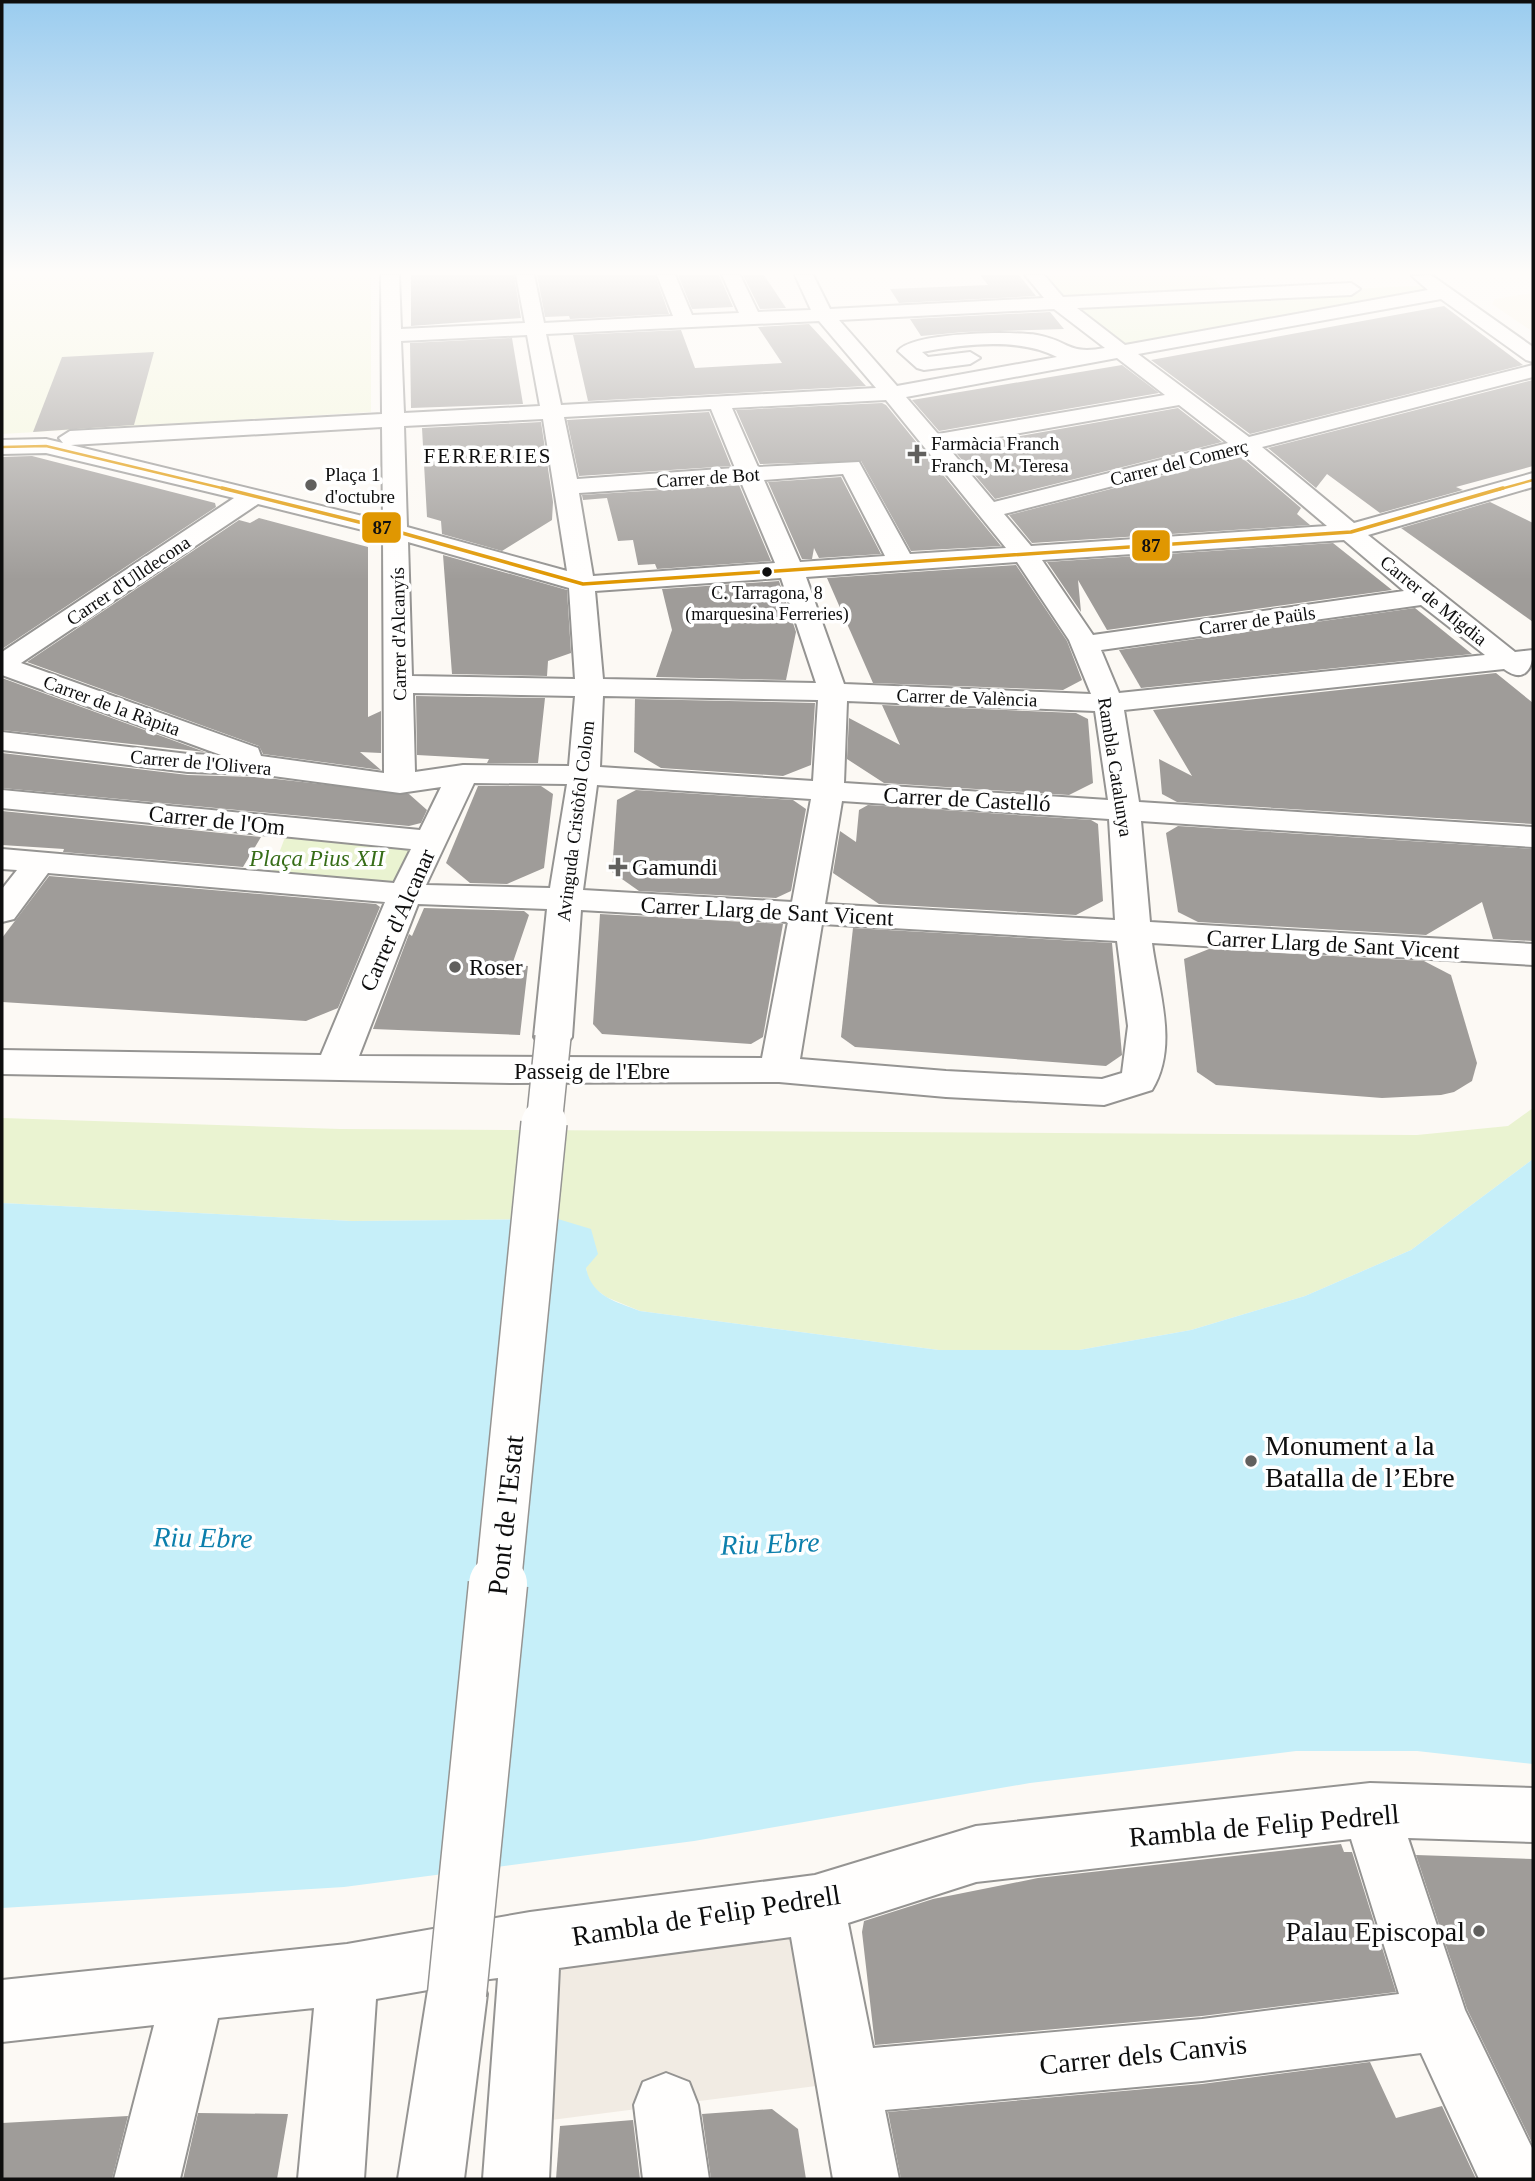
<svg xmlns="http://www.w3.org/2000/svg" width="1535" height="2181" viewBox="0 0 1535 2181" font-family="Georgia,serif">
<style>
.farmland{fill:#faf3df}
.green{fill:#eaf3d1}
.pitch{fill:#f3f6dc}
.plaza{fill:#f1ebe3}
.water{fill:#c6eff9}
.building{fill:#9f9c99}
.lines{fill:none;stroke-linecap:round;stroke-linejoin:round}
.minor-casing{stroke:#959492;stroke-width:4}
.minor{fill:#fffefd;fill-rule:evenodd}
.minor-bridge-far2-casing{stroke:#959492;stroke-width:38;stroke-linecap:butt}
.minor-bridge-far1-casing{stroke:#959492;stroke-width:48;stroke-linecap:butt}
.minor-bridge-casing{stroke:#959492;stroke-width:61;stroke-linecap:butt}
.minor-bridge-far2{stroke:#fffefd;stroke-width:35}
.minor-bridge-far1{stroke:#fffefd;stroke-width:45}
.minor-bridge{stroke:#fffefd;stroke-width:58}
.bus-1-far1-casing{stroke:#fff;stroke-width:5}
.bus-1-casing{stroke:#fff;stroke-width:7}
.bus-1-far1{stroke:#e09701;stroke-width:2.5}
.bus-1{stroke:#e09701;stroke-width:3.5}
.poi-dot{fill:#61605e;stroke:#fff;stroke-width:2.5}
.bus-dot{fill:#0e0e0e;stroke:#fff;stroke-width:2.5}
.labels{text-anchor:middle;stroke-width:7;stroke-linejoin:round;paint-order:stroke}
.far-bus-label{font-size:18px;fill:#0e0e0e;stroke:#fff}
.far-poi-label{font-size:19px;fill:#0e0e0e;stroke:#fff;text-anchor:start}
.far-street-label{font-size:19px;fill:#0e0e0e;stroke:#fff}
.far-neighbourhood-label{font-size:21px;letter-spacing:2px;fill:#0e0e0e;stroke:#fff}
.street-label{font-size:23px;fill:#0e0e0e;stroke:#fff}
.park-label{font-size:23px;font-style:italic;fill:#376d18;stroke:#fff}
.poi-label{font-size:23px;fill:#0e0e0e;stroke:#fff;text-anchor:start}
.near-poi-label{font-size:28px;fill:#0e0e0e;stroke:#fff;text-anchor:start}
.near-street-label{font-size:28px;fill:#0e0e0e;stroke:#fff}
.near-water-label{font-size:28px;font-style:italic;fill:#0c7fac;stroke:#fff}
.line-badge{stroke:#fff;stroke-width:2.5}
.pale-badge-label{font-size:19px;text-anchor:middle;font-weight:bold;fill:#111}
</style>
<rect width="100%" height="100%" fill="#fcf9f4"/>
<polygon class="farmland" points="1533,293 1533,332 1492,304 1495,299"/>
<g class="green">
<polygon points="1034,275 1209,275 1227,292 1111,301 1434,285 1442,293 1121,351 1059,304"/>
<polygon points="289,827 432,841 405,894 268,882"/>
<polygon points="1533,1108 1533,1159 1411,1250 1305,1296 1191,1330 1079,1350 939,1350 640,1311 606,1297 589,1284 586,1268 559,1219 352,1221 2,1203 2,1118 340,1129 1417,1135 1508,1126"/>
</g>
<polygon class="pitch" points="2,275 371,275 371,412 2,434"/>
<polygon class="plaza" points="815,1904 847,2082 520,2124 530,1942"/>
<path class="water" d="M1533 1159V1764L1417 1751H1296L1030 1783 694 1841 344 1887 2 1908V1203L352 1221 558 1219 591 1229 598 1254 586 1268C592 1297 615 1301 640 1311L939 1350H1079L1191 1330 1305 1296 1411 1250Z"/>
<g class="building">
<polygon points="411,275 514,275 521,318 411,326"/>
<polygon points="537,275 655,275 669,314 570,319 569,316 545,317"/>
<polygon points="678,275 719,275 733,307 692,309"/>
<polygon points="743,275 764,275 786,308 760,309"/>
<polygon points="980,275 1019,275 1036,296 899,303 890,289 988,285"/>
<polygon points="1444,306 1523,365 1250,434 1151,360"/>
<polygon points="1050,312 1064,329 964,332 921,336 910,319"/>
<polygon points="809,324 866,386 588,401 573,335 681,330 695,368 782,363 758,327"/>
<polygon points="512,338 523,404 411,408 410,343"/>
<polygon points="154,352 134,425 33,432 62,357"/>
<polygon points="1122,365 1159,393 939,431 912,400"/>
<polygon points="1533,380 1533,466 1456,487 1463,490 1380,513 1327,474 1316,488 1268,448"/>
<polygon points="882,403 886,405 1001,546 911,551 861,461 760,464 736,410"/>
<polygon points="1178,408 1222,442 995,499 952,448"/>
<polygon points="709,412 731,466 579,476 567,420"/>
<polygon points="541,422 553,502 552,520 502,551 442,534 441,521 427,517 422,428"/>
<polygon points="32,456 215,503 216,507 2,649 2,457"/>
<polygon points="1240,456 1301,508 1297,514 1310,525 1032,543 1009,515"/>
<polygon points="841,477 881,554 819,558 814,548 812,559 802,559 768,482"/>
<polygon points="739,485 771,561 657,569 655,564 638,565 633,540 618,541 607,498 583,500 582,495"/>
<polygon points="1490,502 1533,523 1533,622 1401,528"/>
<polygon points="259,518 368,547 368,717 381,711 381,753 360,752 381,770 263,754 259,746 27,662 239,520 250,523"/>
<polygon points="1333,543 1392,590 1107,630 1078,580 1081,612 1047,562"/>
<polygon points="443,555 567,590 571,653 548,661 547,676 452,674"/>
<polygon points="1016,565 1067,641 1082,680 1063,690 873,683 827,578"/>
<polygon points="779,581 796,632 786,680 656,677 672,630 662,589"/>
<polygon points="1415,608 1472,654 1141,688 1119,650"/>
<polygon points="1496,673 1533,703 1533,824 1177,802 1162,794 1159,759 1192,776 1153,710"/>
<polygon points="2,678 205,752 2,730"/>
<polygon points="416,696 545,698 538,763 487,763 489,759 417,755"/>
<polygon points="635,699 815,703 811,765 783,776 661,768 634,752"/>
<polygon points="882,705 1076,713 1088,719 1093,783 1069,795 884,783 847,759 849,718 900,745"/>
<polygon points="2,753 188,775 258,777 409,794 427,810 421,823 409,826 2,788"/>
<polygon points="478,786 541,786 553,794 544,868 507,884 470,883 446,863"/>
<polygon points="636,790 793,800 806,809 791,891 776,898 639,891 612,872 617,800"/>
<polygon points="868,805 1091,820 1098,824 1103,901 1076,915 879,904 833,873 840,831 856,842 859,810"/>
<polygon points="2,811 261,837 243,867 63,852 64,849 2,845"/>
<polygon points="1178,826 1533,849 1533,941 1493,939 1482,902 1426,935 1198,922 1178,912 1166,833"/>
<polygon points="49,876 376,904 380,907 338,1008 306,1021 2,1002 2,938"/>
<polygon points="424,908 524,911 529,915 512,965 528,966 520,1035 373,1029 409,934 412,936"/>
<polygon points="600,914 783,924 763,1037 751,1044 602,1034 593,1024"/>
<polygon points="853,928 1112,943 1122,1055 1106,1066 855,1047 841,1037"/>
<polygon points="1209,949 1424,961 1451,975 1477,1063 1472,1081 1454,1092 1441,1095 1382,1098 1216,1085 1197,1072 1184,959"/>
<polygon points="1341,1844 1344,1852 1352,1852 1396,1992 1202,2016 875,2045 862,1932 864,1921 933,1899 1038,1878"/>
<polygon points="1416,1855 1533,1859 1533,2145 1467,2009"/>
<polygon points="1370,2062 1396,2118 1442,2106 1476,2179 901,2179 888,2112 1202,2084"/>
<polygon points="772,2109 798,2129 806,2179 711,2179 702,2114"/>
<polygon points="198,2113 288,2114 277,2179 183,2179"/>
<polygon points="128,2116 112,2179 2,2179 2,2123"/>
<polygon points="633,2120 640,2179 556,2179 560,2126"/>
</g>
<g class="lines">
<g class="minor-casing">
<g id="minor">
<path d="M381 275H399L401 329 525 323 516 275H534L544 323 673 316 657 275H675L692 315 739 313 722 275H740L758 312 811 310 795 275H813L830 309 1044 298 1025 275H1044L1063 297 1351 283 1360 289 1351 295 1077 308 1125 345 1428 290 1412 276 1431 275 1533 347V362L1526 360 1441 299 1138 354 1249 437 1533 365V377L1262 447 1354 523 1533 473V487L1368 535 1515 652 1533 650C1533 669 1524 684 1504 669L1124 710 1139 802 1533 827V847L1141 821 1150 922 1533 944V965L1152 943C1158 990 1179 1046 1152 1090L1104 1105 946 1097 779 1082 511 1083 2 1074V1050L321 1055 385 902 48 873 14 919 2 922V889L17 870 2 869V849L394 883 411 849 2 808V790L420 830 441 787 400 793 258 774 188 772 2 750V732L188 754 221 755 2 675V652L234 498 46 453 2 454V440L46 439 63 443 59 438 70 431 382 414ZM1054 309 1105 348C1067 355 1070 341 1037 335 1013 331 912 332 898 351L917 368 924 370 970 364 980 358 970 352 928 357 922 352C963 344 1019 337 1057 357L897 386 839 320ZM819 321 876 388 561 405 546 334ZM527 335 540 406 404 413 401 341ZM1117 358 1165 395 938 434 906 397ZM886 400 1006 548 910 554 859 462 758 467 732 408ZM1179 405 1228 443 994 502 947 446ZM711 409 735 468 577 479 564 417ZM543 419 567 571 407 527 404 426ZM382 427 383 521 71 445ZM1241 453 1327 526 1031 546 1004 514ZM843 474 885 556 800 562 764 480ZM741 482 775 563 593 576 579 493ZM258 504 383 535 384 773 261 756 258 748 21 663ZM1344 540 1404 591 1093 635 1042 560ZM408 542 569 588 575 679 412 676ZM1017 562 1069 640 1091 694 844 684 806 577ZM781 578 816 683 603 679 595 591ZM1421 605 1485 655 1119 693 1101 650ZM413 693 575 696 569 766 463 765 415 772ZM603 696 818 700 813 781 600 767ZM847 701 1095 711 1108 800 844 783ZM474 783 567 784 550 888 426 885ZM597 785 811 799 792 902 583 890ZM842 801 1109 819 1115 920 825 904ZM418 904 547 909 534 1037 540 1045 553 1049 566 1045 572 1037 581 910 788 922 762 1058 359 1056ZM822 924 1117 941 1128 1026 1122 1073 1102 1079 946 1071 800 1059Z"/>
<path d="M1370 1783 1533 1788V1842L1408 1838 1465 2010 1533 2150V2179H1479L1421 2053 1202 2081 885 2110 899 2179H833L791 1937 559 1968 549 2179H483L498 1978 482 1980 487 1994 464 2179H398L428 1990 376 1999 364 2179H298L314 2008 218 2018 180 2179H114L154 2025 2 2042V1980L347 1944 530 1912 815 1875 976 1826ZM1351 1839 1399 1994 1202 2019 873 2048 848 1923 976 1882Z"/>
<polygon points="666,2073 689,2082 698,2105 709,2179 643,2179 634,2105 643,2082"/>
</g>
</g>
<use href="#minor" class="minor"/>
<g class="minor-bridge-far2-casing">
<polyline id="minor-bridge-far2" points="544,1125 553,1037"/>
</g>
<g class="minor-bridge-far1-casing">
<polyline id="minor-bridge-far1" points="498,1586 544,1123"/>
</g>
<g class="minor-bridge-casing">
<polyline id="minor-bridge" points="457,1994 498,1584"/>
</g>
<use href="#minor-bridge-far2" class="minor-bridge-far2"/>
<use href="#minor-bridge-far1" class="minor-bridge-far1"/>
<use href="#minor-bridge" class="minor-bridge"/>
<g class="bus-1-far1-casing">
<g id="bus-1-far1">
<polyline points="2,447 46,446 230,490"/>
<polyline points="1497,490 1533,480"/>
</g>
</g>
<g class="bus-1-casing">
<polyline id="bus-1" points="222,488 395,531 583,584 1351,532 1503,488"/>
</g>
<use href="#bus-1-far1" class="bus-1-far1"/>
<use href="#bus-1" class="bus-1"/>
</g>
<linearGradient id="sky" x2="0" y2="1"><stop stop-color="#9accef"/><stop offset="0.47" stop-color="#fefcfa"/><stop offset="1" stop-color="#fefcfa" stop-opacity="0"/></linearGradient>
<rect width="1535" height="580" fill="url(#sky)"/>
<g class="poi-dot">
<path d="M913.5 443.5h7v7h7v7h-7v7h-7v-7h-7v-7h7z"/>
<circle cx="311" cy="485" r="7"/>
<path d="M614.5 856.5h7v7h7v7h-7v7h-7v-7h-7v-7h7z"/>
<circle cx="455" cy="967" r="7"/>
<circle cx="1251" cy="1461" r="7"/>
<circle cx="1479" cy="1931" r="7"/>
</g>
<circle class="bus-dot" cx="767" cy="572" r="6"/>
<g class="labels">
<g class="far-bus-label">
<text x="767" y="599">C. Tarragona, 8<tspan x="767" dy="21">(marquesina Ferreries)</tspan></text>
</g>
<g class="far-poi-label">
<text x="931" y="450">Farmàcia Franch<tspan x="931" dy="22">Franch, M. Teresa</tspan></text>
<text x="325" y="481">Plaça 1<tspan x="325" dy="22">d'octubre</tspan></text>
</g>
<g class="far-street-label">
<text transform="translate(1179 462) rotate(-14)" y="7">Carrer del Comerç</text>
<text transform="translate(708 477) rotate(-4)" y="7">Carrer de Bot</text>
<text transform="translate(128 580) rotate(-34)" y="7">Carrer d'Ulldecona</text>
<text transform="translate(1434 600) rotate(39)" y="7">Carrer de Migdia</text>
<text transform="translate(1257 620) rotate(-8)" y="7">Carrer de Paüls</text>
<text transform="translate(398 634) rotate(-91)" y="7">Carrer d'Alcanyís</text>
<text transform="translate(967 697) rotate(2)" y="7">Carrer de València</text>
<text transform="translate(112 705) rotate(20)" y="7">Carrer de la Ràpita</text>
<text transform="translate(201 762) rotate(5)" y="7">Carrer de l'Olivera</text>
<text transform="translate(1116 767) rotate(81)" y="7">Rambla Catalunya</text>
<text transform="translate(575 821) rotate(-83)" y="7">Avinguda Cristòfol Colom</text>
</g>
<g class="far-neighbourhood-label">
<text x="488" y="463">FERRERIES</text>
</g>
<g class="street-label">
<text transform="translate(967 799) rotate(3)" y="8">Carrer de Castelló</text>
<text transform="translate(217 820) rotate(6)" y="8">Carrer de l'Om</text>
<text transform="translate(767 911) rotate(3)" y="8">Carrer Llarg de Sant Vicent</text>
<text transform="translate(397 920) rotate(-66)" y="8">Carrer d'Alcanar</text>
<text transform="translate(1333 944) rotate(3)" y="8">Carrer Llarg de Sant Vicent</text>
<text x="592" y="1079">Passeig de l'Ebre</text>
</g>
<g class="park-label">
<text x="317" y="866">Plaça Pius XII</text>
</g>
<g class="poi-label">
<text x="632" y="875">Gamundi</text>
<text x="469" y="975">Roser</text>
</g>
<g class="near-poi-label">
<text x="1265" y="1455">Monument a la<tspan x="1265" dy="32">Batalla de l’Ebre</tspan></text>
<text x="1465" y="1941" text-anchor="end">Palau Episcopal</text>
</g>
<g class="near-street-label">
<text transform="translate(505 1515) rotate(-84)" y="10">Pont de l'Estat</text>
<text transform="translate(1264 1825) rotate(-5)" y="10">Rambla de Felip Pedrell</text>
<text transform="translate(706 1915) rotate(-9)" y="10">Rambla de Felip Pedrell</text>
<text transform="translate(1143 2054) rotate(-6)" y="10">Carrer dels Canvis</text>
</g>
<g class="near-water-label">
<text transform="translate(203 1537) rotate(1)" y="10">Riu Ebre</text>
<text transform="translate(770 1543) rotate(-2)" y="10">Riu Ebre</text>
</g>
</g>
<g class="line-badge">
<rect x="361" y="511" width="41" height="33" rx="7" fill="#e09701"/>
<rect x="1131" y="529" width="40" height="33" rx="7" fill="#e09701"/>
</g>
<g class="pale-badge-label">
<text x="382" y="534">87</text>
<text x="1151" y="552">87</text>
</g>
<rect width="1535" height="2181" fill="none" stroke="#0e0e0e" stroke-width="7"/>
</svg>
